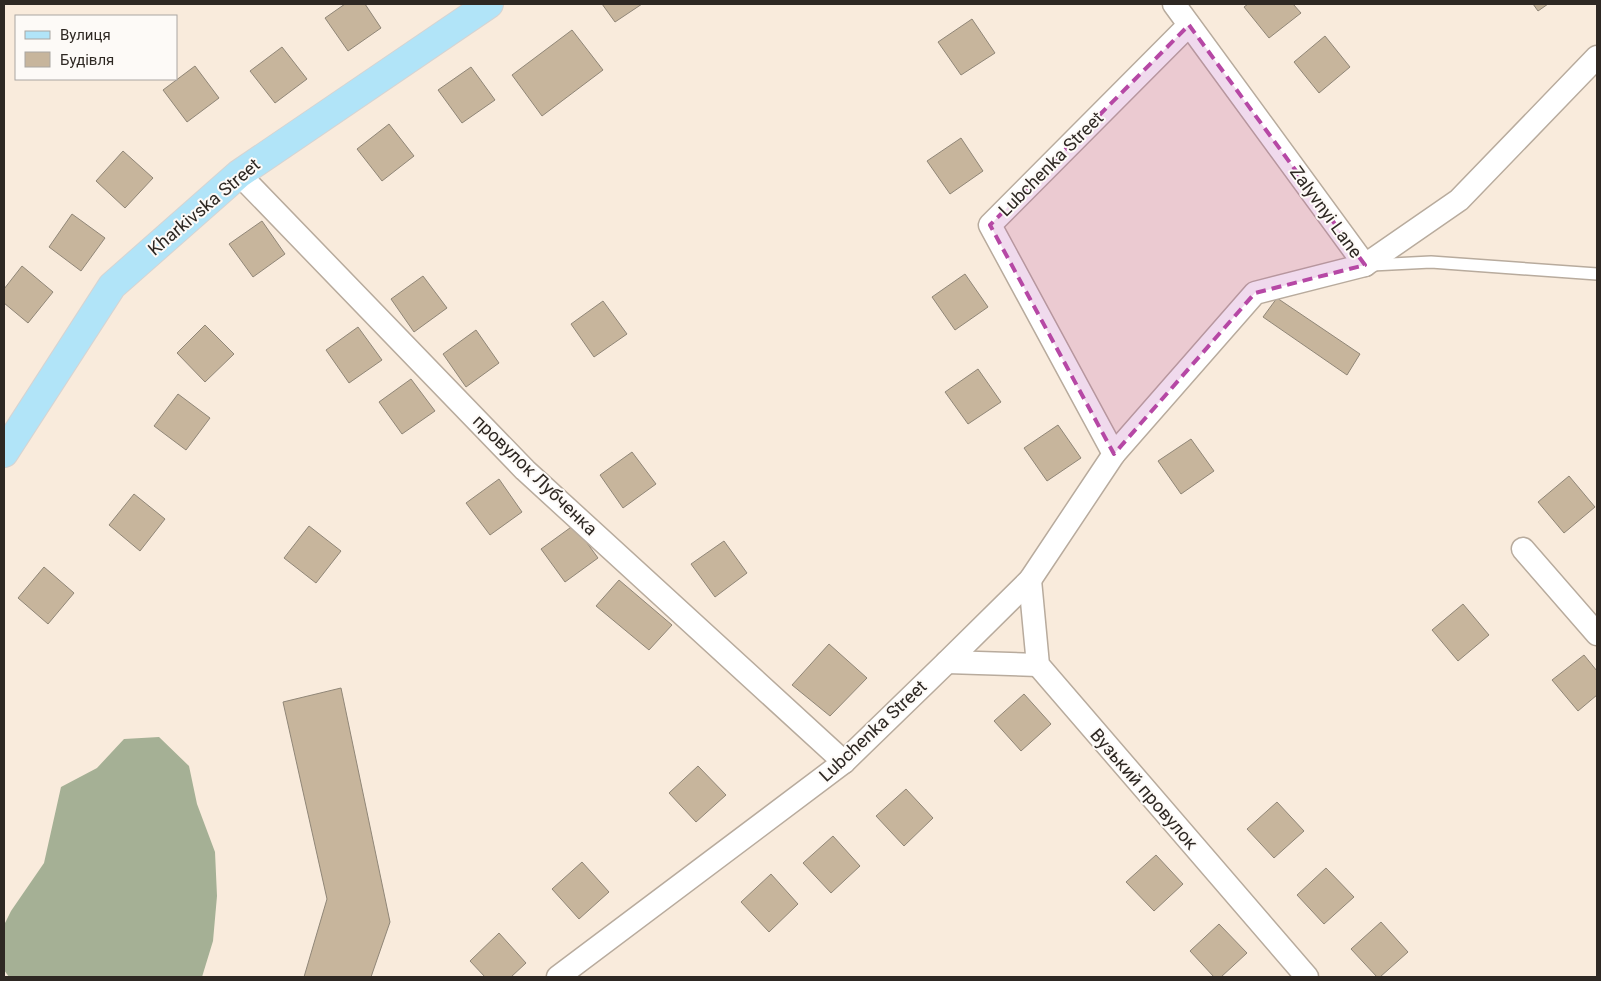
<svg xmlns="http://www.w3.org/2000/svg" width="1601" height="981" viewBox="0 0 1601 981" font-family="Roboto,sans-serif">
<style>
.forest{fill:#a5b095}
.building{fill:#c7b59c;stroke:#908677}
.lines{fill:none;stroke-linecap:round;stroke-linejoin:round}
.lane-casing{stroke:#b8ab9d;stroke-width:14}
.street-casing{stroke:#b8ab9d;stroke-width:25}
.primary-casing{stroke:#d5d4d3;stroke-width:30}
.lane{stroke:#fff;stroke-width:11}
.street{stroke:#fff;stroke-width:22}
.primary{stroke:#b1e4f8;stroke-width:28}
.marked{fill:#b648a5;fill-opacity:0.2;stroke:#b648a5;stroke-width:4;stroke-dasharray:10 6;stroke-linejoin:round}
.labels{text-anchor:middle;stroke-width:4;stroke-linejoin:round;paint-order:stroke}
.street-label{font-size:18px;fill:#2e2823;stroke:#fdfaf7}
</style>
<rect width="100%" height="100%" fill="#f9ebdc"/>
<polygon class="forest" points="159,737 189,766 197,804 215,852 217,896 213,941 202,977 9,977 4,970 4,925 11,911 44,863 61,787 97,768 124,739"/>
<g class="building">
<polygon points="345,4 365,4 381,28 348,51 325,18"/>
<polygon points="602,4 642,4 615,22"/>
<polygon points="1248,4 1293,4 1301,13 1269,38 1244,7"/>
<polygon points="1533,4 1548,4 1538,11"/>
<polygon points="972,19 995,53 961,75 938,42"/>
<polygon points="572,30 603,70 542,116 512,75"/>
<polygon points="1325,36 1350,67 1319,93 1294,62"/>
<polygon points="282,47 307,79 275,103 250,71"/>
<polygon points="195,66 219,98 187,122 163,90"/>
<polygon points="471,67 495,100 462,123 438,90"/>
<polygon points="389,124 414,156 382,181 357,149"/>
<polygon points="961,138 983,171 950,194 927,161"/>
<polygon points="123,151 153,178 125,208 96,181"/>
<polygon points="72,214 105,238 81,271 49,247"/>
<polygon points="262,221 285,254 253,277 229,244"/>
<polygon points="22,266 53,292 28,323 4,303 4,289"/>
<polygon points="965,274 988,307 955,330 932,297"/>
<polygon points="423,276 447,308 414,332 391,299"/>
<polygon points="1277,298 1360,354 1347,375 1263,317"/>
<polygon points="603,301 627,334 594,357 571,324"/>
<polygon points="205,325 234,354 205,382 177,353"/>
<polygon points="358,327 382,360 349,383 326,350"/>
<polygon points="476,330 499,363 466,387 443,354"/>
<polygon points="978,369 1001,402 968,424 945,392"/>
<polygon points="411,379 435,411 402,434 379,402"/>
<polygon points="178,394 210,418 186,450 154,426"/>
<polygon points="1058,425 1081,458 1047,481 1024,448"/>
<polygon points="1191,439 1214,471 1181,494 1158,461"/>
<polygon points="632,452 656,484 623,508 600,475"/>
<polygon points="1569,476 1595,507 1564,533 1538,502"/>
<polygon points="499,479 522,512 490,535 466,503"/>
<polygon points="134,494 165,519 140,551 109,525"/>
<polygon points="574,525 598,558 565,582 541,549"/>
<polygon points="309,526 341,551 316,583 284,558"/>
<polygon points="724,541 747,573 715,597 691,564"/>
<polygon points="44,567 74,593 48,624 18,598"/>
<polygon points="619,580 672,625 649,650 596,606"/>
<polygon points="1463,604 1489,635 1458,661 1432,630"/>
<polygon points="829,644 867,678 830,716 792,685"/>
<polygon points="1584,655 1597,671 1597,695 1578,711 1552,680"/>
<polygon points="341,688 390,922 371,977 304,977 327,899 283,702"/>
<polygon points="1024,694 1051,724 1021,751 994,721"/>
<polygon points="698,766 726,795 696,822 669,793"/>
<polygon points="906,789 933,818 904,846 876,816"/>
<polygon points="1277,802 1304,831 1274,858 1247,829"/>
<polygon points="833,836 860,866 831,893 803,863"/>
<polygon points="1156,855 1183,884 1154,911 1126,882"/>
<polygon points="582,862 609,892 579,919 552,889"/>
<polygon points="1326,868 1354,897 1324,924 1297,895"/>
<polygon points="771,874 798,904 769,932 741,902"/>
<polygon points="1381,922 1408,952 1380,977 1377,977 1351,949"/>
<polygon points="1219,924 1247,953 1221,977 1214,977 1190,951"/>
<polygon points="499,933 526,963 511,977 485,977 470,961"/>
</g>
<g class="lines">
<g class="lane-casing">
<polyline id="lane" points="1372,265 1431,262 1597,274"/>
</g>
<g class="street-casing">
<g id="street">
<polyline points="1174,4 1365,265 1459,200 1597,57"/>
<polyline points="239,174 525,470 844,762"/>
<polyline points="1114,454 990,225 1189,25"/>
<polyline points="1523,549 1597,634"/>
<polyline points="1030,580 1038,665 1307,977"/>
<polyline points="947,662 1038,665"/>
<polyline points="558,977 844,762 947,662 1030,580 1114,454 1255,293 1365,265"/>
</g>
</g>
<g class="primary-casing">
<polyline id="primary" points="4,453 112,286 239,174 489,4"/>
</g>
<use href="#lane" class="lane"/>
<use href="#street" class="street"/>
<use href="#primary" class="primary"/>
</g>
<path class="marked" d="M1189 25 1365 265 1255 293 1114 454 990 225Z"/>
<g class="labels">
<g class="street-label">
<text transform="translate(1051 164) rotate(-45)" y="6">Lubchenka Street</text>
<text transform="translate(204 207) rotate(-40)" y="6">Kharkivska Street</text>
<text transform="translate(1326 212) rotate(54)" y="6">Zalyvnyi Lane</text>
<text transform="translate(535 475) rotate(44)" y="6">провулок Лубченка</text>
<text transform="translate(873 731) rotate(-43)" y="6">Lubchenka Street</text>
<text transform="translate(1144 789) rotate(49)" y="6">Вузький провулок</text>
</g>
</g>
<rect width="1601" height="981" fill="none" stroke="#2e2823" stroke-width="10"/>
<rect x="15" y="15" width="162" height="65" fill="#fdfaf7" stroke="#aaa6a2"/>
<rect x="25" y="31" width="25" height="8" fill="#b1e4f8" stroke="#aaa6a2"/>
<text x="60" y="40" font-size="15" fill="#2e2823">Вулиця</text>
<rect x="25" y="52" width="25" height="15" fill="#c7b59c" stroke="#aaa6a2"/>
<text x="60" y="65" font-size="15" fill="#2e2823">Будівля</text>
</svg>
